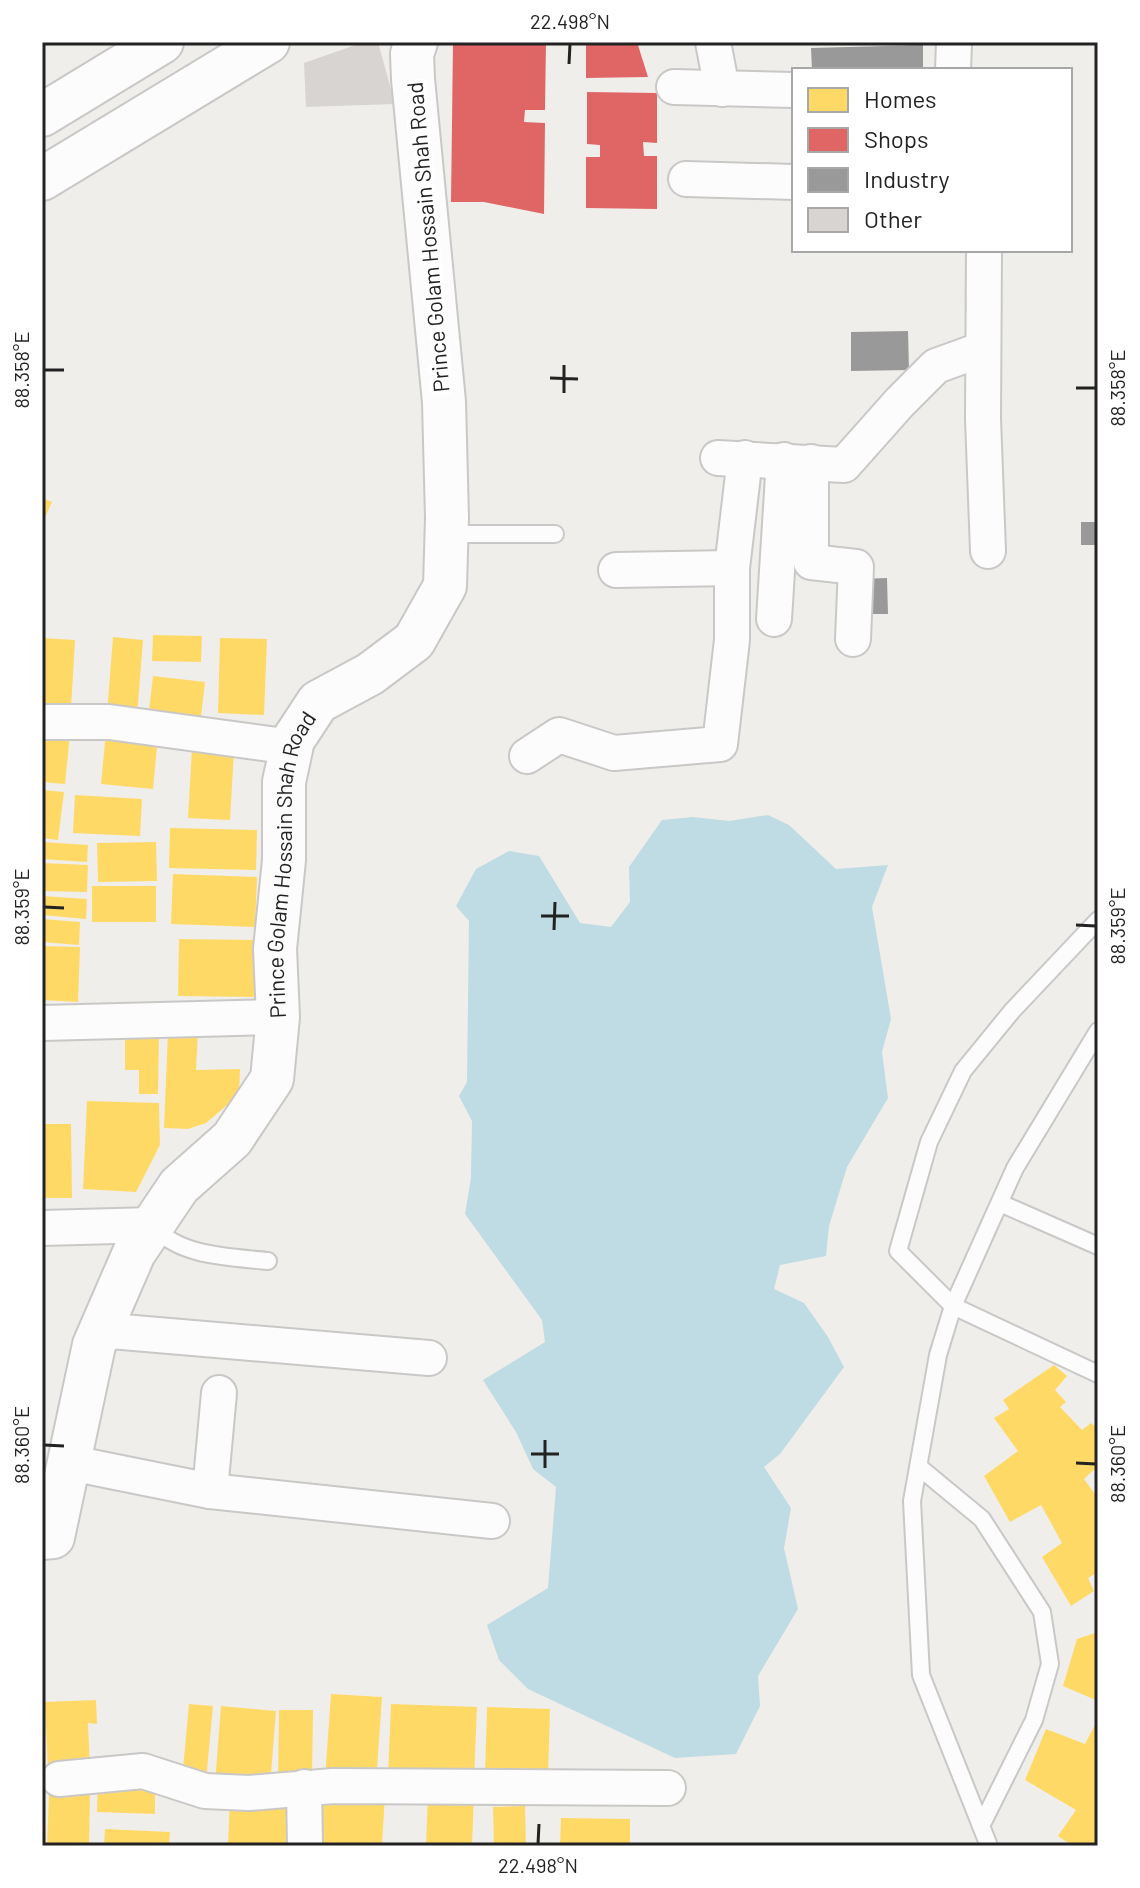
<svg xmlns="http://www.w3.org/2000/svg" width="1140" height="1888" viewBox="0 0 1140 1888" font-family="Barlow,sans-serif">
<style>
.water{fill:#bfdbe3}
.homes{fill:#ffd966}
.shops{fill:#e06666}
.industry{fill:#999}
.building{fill:#d7d4d2}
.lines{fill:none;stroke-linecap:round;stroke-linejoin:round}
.service-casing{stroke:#c9c8c7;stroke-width:20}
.minor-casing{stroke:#c9c8c7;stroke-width:38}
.tertiary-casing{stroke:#c9c8c7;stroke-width:46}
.service{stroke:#fdfcfc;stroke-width:16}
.minor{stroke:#fdfcfc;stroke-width:34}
.tertiary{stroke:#fdfcfc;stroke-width:42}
.ticks{fill:none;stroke:#222;stroke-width:3}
.labels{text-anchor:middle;stroke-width:8;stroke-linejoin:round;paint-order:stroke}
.street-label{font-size:22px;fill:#222;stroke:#fff}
.neatline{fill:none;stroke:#222;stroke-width:3}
.ticks-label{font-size:20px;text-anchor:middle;fill:#222}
</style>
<rect width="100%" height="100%" fill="#f0eeeb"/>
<polygon class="water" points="768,815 789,825 836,869 888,865 872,907 891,1019 882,1052 888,1098 847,1167 829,1226 826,1256 780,1265 774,1289 804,1303 828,1337 844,1367 780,1454 764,1467 791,1508 784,1548 798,1609 758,1676 760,1706 736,1754 675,1758 528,1689 499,1660 487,1625 548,1588 556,1487 533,1469 516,1432 483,1380 545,1342 542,1320 465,1214 471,1178 472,1121 459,1096 467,1082 469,921 456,906 476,869 509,851 539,856 580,923 611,927 630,902 629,867 662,820 693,817 729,821"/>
<g class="homes">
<polygon points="42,498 52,502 42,524"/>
<polygon points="153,635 202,636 201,662 152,661"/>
<polygon points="113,637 143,640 137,716 107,714"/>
<polygon points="42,638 75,640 71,709 42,708"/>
<polygon points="220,638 267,639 264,715 218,713"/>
<polygon points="153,676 205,682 200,725 148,719"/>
<polygon points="42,730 70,734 65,784 42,782"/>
<polygon points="106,731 158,736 153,789 101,784"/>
<polygon points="192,749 234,751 230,820 188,818"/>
<polygon points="42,790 64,792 58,840 42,838"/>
<polygon points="75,795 142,799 140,836 73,833"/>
<polygon points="170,828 257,830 256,870 169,868"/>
<polygon points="42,842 88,845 87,862 42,859"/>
<polygon points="156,842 157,881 98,882 97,843"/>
<polygon points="42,863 88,865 87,892 42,891"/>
<polygon points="173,874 257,877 255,927 171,924"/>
<rect x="92" y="886" width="64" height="36"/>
<polygon points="42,896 87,899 86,919 42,915"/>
<polygon points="42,919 80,922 79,945 42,942"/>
<polygon points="179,939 261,940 260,997 178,996"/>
<polygon points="42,946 80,947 78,1002 42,1000"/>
<polygon points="125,1031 159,1032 158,1094 139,1094 139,1070 125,1070"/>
<polygon points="168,1031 198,1032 196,1070 240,1069 239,1095 206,1123 188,1129 164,1128"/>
<polygon points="87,1101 159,1103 160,1145 136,1192 83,1189"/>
<polygon points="42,1124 71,1124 72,1198 42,1198"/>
<polygon points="1054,1365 1067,1376 1055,1390 1066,1402 1060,1407 1082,1430 1091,1423 1098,1429 1098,1466 1084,1479 1098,1498 1098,1572 1088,1578 1094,1591 1071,1606 1042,1557 1062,1543 1041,1505 1010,1522 984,1476 1018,1451 994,1418 1009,1409 1003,1400"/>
<polygon points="1098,1632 1098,1701 1063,1686 1077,1639"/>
<polygon points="331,1694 382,1697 376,1783 325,1779"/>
<polygon points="96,1700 97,1724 88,1723 90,1771 48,1773 45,1702"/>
<polygon points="189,1704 213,1706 206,1781 182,1779"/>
<polygon points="391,1704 477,1707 474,1780 388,1777"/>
<polygon points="221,1706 276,1711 270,1787 215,1783"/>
<polygon points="487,1707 550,1709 548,1777 485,1774"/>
<polygon points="279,1710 313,1710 312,1777 278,1777"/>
<polygon points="1098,1719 1098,1846 1073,1846 1058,1836 1076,1810 1025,1780 1046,1729 1085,1744"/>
<polygon points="98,1777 155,1778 155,1814 97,1812"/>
<polygon points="313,1789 385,1794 382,1846 310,1846"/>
<polygon points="49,1793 90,1794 89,1846 47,1846"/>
<polygon points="428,1793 474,1794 472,1846 426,1846"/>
<polygon points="230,1797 297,1799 295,1845 228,1844"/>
<polygon points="525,1806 526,1846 494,1846 493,1807"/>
<polygon points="561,1818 630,1819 630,1846 560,1846"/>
<polygon points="105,1829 170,1832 169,1846 104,1846"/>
</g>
<g class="shops">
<polygon points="453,42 546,42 545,110 525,110 524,122 545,123 544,214 484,202 451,202"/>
<polygon points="586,42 637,42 648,77 586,78"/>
<polygon points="587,92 657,93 657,143 643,142 644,156 657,156 657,209 586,208 586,157 600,157 600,145 587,144"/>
</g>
<g class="industry">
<polygon points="923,45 923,70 812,70 811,48"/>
<polygon points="908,331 909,370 851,371 851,332"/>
<rect x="1081" y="522" width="17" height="23"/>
<polygon points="887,578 888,614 860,614 859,579"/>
</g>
<polygon class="building" points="364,42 378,42 395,104 306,107 304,63"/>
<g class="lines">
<g class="service-casing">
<g id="service">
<polyline points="448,534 555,534"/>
<polyline points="1098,920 1012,1011 963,1071 929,1142 898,1251 953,1306 1098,1374"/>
<polyline points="1000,1203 1098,1246"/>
<path d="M154 1227C181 1257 231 1257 268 1261"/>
<polyline points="919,1467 982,1519 1042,1612 1050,1664 1034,1720 981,1826"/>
<polyline points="989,1846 921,1675 912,1501 938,1355 953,1306 1015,1168 1098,1031"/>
</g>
</g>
<g class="minor-casing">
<g id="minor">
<polyline points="713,42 722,89"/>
<polyline points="953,70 954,42"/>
<polyline points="674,87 794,90"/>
<polyline points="686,179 794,182"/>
<polyline points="984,250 983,419 988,551"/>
<polyline points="718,458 844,465 900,402 936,366 983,349"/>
<polyline points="811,462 811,562 856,567 853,639"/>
<polyline points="616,570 732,568"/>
<polyline points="774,619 784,460"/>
<polyline points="42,722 109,722 292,747"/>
<polyline points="527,756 559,735 614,753 720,744 732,640 732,568 745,458"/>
<polyline points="42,1023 278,1017"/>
<polyline points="42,1228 153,1225"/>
<polyline points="99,1330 429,1358"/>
<polyline points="71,1463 210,1491 492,1521"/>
<polyline points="210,1491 219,1393"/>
<polyline points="59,1779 143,1771 205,1791 249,1793 333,1786 668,1788"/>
<polyline points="304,1787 305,1846"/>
</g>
</g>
<g class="tertiary-casing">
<g id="tertiary">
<polyline points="42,115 162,42"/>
<polyline points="42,179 268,42"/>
<path id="s1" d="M42 1538 53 1537 94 1345 134 1253 179 1186 232 1139 272 1079 278 1017 275 949 284 860V782L293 740 318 702 370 674 414 641 445 586 447 518 444 402 413 79 412 54 416 42"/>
</g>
</g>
<use href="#service" class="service"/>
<use href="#minor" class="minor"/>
<use href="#tertiary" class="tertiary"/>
</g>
<path class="ticks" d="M569 64 570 44M44 370H64M550 378 578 379M1076 388H1096M564 393V365M44 907 64 908M541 916H569M1076 925 1096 926M554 930 555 902M44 1445 64 1446M531 1454H559M1076 1463 1096 1464M545 1468V1440M538 1844 539 1824"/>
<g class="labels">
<g class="street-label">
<text transform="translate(428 237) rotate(-95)" y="8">Prince Golam Hossain Shah Road</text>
<text dy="8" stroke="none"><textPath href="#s1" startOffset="748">Prince Golam Hossain Shah Road</textPath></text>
</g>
</g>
<rect width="1140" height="1888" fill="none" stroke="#ffffff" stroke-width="88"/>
<rect x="792" y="68" width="280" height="184" fill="#ffffff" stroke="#a7a7a7" stroke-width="2"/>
<rect x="808" y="88" width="40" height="24" fill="#ffd966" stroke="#a7a7a7" stroke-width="2"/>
<text x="864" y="108" font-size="24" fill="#222222">Homes</text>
<rect x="808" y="128" width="40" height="24" fill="#e06666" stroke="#a7a7a7" stroke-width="2"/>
<text x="864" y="148" font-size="24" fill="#222222">Shops</text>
<rect x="808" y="168" width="40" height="24" fill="#999999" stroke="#a7a7a7" stroke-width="2"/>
<text x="864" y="188" font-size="24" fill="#222222">Industry</text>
<rect x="808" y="208" width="40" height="24" fill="#d7d4d2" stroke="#a7a7a7" stroke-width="2"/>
<text x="864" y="228" font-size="24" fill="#222222">Other</text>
<rect x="44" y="44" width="1052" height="1800" class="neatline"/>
<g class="ticks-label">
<text x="570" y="29">22.498°N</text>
<text transform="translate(22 370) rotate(-90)" y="7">88.358°E</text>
<text transform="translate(1118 388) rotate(-90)" y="7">88.358°E</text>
<text transform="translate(22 907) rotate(-90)" y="7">88.359°E</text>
<text transform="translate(1118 926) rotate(-90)" y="7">88.359°E</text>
<text transform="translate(22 1445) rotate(-90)" y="7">88.360°E</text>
<text transform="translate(1118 1464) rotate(-90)" y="7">88.360°E</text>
<text x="538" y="1873">22.498°N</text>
</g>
</svg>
